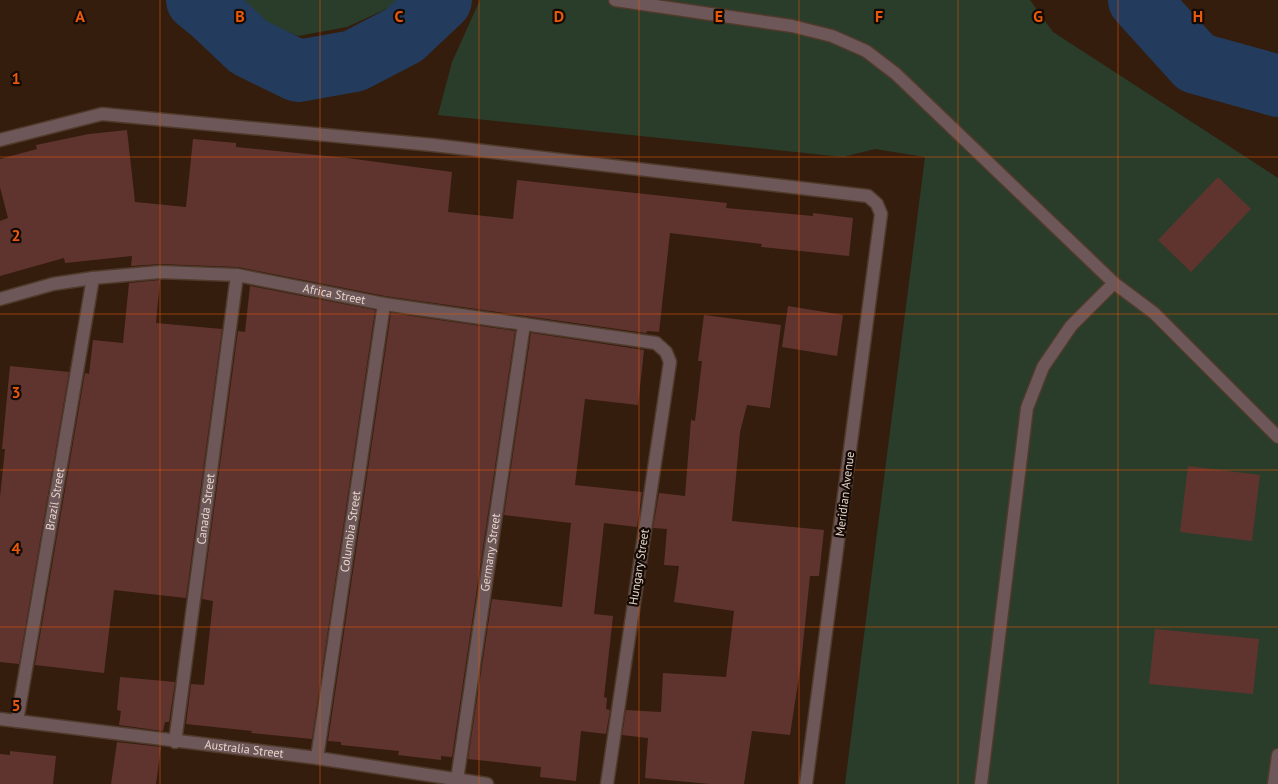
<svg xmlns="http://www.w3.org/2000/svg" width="1278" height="784" viewBox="0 0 1278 784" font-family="'PT Sans',sans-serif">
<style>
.green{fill:#293d2a}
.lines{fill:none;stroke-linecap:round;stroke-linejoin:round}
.river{stroke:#233c5d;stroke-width:62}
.building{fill:#60342e}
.minor-casing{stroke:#503a2b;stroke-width:15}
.minor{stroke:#6d5758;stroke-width:12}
.grid{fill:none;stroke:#e8590c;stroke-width:1;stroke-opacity:0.55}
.labels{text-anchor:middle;stroke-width:4.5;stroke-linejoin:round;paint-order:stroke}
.street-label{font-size:12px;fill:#e6d5cb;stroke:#140a04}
.grid-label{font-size:16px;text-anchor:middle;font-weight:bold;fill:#e8590c;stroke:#140a04;stroke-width:4.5;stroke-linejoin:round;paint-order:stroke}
</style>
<rect width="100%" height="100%" fill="#341d0d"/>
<g class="green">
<polygon points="241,0 401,0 395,5 347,27 298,36 260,21"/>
<polygon points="480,0 1030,0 1053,32 1278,178 1278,784 845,784 925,157 875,149 843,157 438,115 452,62"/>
</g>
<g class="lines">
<g class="river">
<polyline points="197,0 213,13 249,47 298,71 354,61 404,35 441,0"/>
<polyline points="1139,0 1196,63 1278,86"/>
</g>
</g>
<g class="building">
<polygon points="127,130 135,202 186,207 193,139 236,143 236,147 347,158 452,172 448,212 513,219 517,180 727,203 726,208 813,216 813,213 853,218 849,256 761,247 762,244 670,233 659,332 647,331 646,333 385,296 238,267 160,264 131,266 132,256 65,263 64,258 0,276 0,221 8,218 0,187 0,159 37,149 36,145 89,134"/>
<polygon points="1218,177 1251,209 1191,272 1158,240"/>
<polygon points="160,280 156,323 222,329 186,598 114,590 104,673 35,665 85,373 89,374 93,340 123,343 129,283"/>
<polygon points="250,286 375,310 312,739 251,733 252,731 186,724 191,684 204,685 213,601 202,599 238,331 245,332"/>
<polygon points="788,306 843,315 837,356 782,347"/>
<polygon points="391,313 515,331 452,757 441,756 441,760 398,755 399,751 341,745 341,742 328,741"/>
<polygon points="704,315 781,325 770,408 747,405 740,432 732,521 824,530 819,576 810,576 801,663 790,735 752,731 744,784 710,784 645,778 648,738 622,735 626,710 661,712 663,673 726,677 734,611 674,602 679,566 664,565 667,529 653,528 659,493 685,496 691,420 695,421 702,361 698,361"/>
<polygon points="531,333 644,350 638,405 585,399 575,485 642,492 637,527 604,523 594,614 613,616 604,697 607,698 606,709 610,710 606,734 581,731 576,781 540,777 541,767 468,759 492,599 562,607 571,523 504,515"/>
<polygon points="10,366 69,372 19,664 0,662 0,497 5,449 2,449"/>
<polygon points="1188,466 1260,475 1252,541 1180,532"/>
<polygon points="1155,629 1259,639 1253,694 1149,684"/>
<polygon points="120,677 175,682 169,722 165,722 163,731 119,725 121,711 117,710"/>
<polygon points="117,742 161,747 156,784 111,784"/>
<polygon points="10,751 56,756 53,784 0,784 0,754 10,755"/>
</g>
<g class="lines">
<g class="minor-casing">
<g id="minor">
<polyline points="615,0 792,26 832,36 866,51 896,74 1114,283 1154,313 1278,437"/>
<polyline points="0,140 102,114 433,145 868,196 877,204 881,214 806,784"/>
<path id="s1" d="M0 299 53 284 93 278 160 272 237 275 384 304 656 343 666 352 670 362 607 784"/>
<path id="s2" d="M0 719 317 758 487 784"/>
<path id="s3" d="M17 721 93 278"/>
<path id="s4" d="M175 742 237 275"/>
<path id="s5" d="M317 758 384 304"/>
<path id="s6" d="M457 780 524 324"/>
<polyline points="981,784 1027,408 1043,367 1071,326 1114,283"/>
<polyline points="1274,784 1278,755"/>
</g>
</g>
<use href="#minor" class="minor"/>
</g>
<path class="grid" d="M160 0V784M320 0V784M479 0V784M639 0V784M799 0V784M958 0V784M1118 0V784M0 157H1278M0 314H1278M0 470H1278M0 627H1278"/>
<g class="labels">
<g class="street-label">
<text dy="4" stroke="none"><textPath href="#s1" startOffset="339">Africa Street</textPath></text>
<text transform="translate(845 494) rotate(-83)" y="4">Meridian Avenue</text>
<text dy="4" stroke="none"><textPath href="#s3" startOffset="225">Brazil Street</textPath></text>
<text dy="4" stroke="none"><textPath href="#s4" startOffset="235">Canada Street</textPath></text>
<text dy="4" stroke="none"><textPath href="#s5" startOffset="229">Columbia Street</textPath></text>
<text dy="4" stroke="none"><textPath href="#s6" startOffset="230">Germany Street</textPath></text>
<text transform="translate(639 567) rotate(-81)" y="4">Hungary Street</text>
<text dy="4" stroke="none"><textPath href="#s2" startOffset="246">Australia Street</textPath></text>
</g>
</g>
<g class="grid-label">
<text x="80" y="22">A</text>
<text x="240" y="22">B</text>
<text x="399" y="22">C</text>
<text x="559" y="22">D</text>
<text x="719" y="22">E</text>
<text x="879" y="22">F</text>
<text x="1038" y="22">G</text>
<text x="1198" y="22">H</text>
<text x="16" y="84">1</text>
<text x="16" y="241">2</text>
<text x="16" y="398">3</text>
<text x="16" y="554">4</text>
<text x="16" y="711">5</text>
</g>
</svg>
